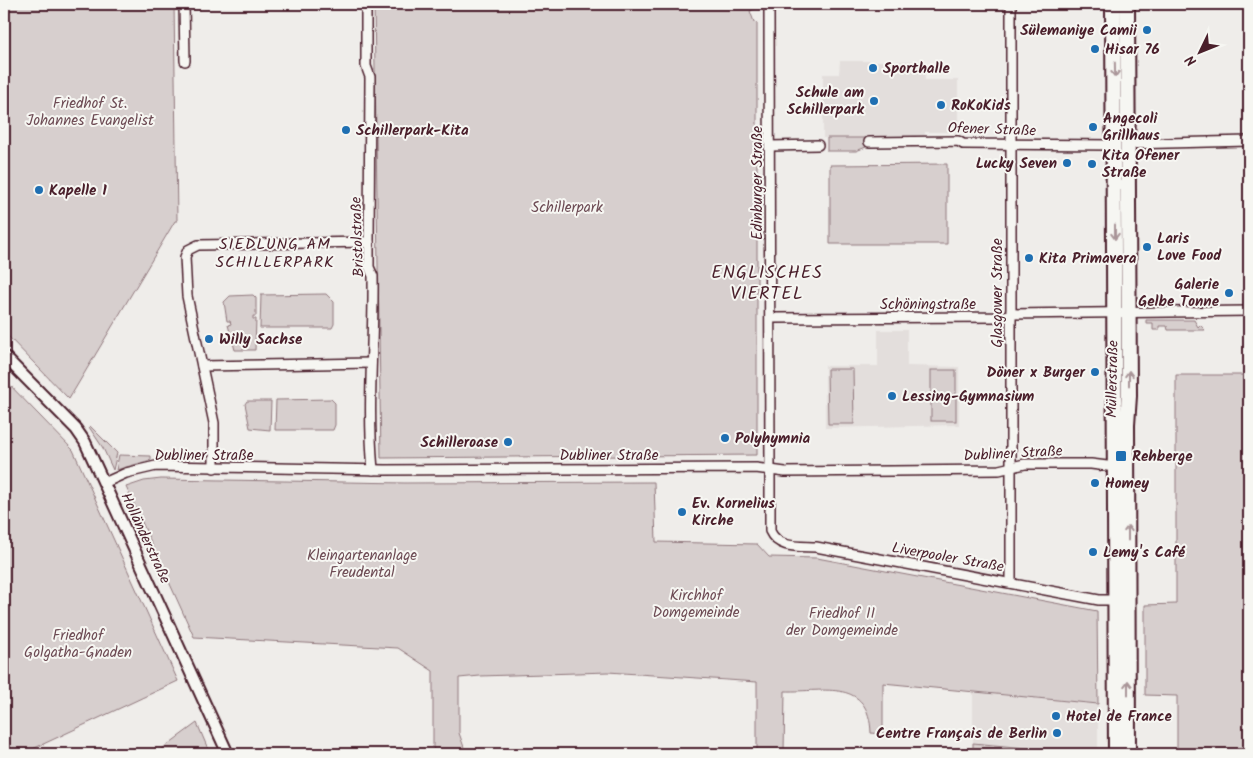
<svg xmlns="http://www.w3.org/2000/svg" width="1253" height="758" viewBox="0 0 1253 758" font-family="Kalam,sans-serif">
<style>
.built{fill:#e3dedc}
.green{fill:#d7cfce;stroke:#90777c}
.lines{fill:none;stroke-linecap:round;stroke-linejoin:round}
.minor-casing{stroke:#4a1f2b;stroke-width:12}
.tertiary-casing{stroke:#4a1f2b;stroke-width:14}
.primary-casing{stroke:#4a1f2b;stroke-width:18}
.minor{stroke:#f6f6f2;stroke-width:9}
.tertiary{stroke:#f6f6f2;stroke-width:10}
.primary{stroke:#f6f6f2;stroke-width:14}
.oneway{stroke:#a99598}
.poi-dot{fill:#1f6fb2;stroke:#f6f6f2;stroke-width:2}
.labels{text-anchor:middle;stroke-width:4;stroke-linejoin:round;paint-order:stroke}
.poi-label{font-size:15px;font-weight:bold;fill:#4a1f2b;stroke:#f6f6f2;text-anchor:start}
.park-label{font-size:15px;fill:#6d4b54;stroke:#f6f6f2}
.street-label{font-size:15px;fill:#4a1f2b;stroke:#f6f6f2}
.neighbourhood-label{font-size:16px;letter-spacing:1px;fill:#4a1f2b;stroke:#f6f6f2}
.quarter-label{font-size:18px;letter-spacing:1px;fill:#4a1f2b;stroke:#f6f6f2}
</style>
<rect width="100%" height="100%" fill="#efedea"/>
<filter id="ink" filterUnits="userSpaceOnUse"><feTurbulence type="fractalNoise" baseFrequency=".02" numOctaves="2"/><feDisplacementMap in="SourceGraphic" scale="10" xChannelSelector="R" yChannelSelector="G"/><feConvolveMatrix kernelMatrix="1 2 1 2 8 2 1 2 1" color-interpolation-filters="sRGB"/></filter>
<g filter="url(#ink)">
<g class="built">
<polygon points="840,61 924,61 925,80 958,80 958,132 925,132 925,138 823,138 823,74 839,74"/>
<polygon points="878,330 907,330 907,366 959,367 959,425 825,428 825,366 878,366"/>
<polygon points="973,692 1098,704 1098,754 973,754"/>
</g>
<g class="green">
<polygon points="4,4 174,4 177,221 175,221 69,399 4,332"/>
<polygon points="374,4 756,4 756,8 750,11 754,22 757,23 757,455 381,458"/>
<polygon points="827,138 866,138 866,147 856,151 827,151"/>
<polygon points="947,164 947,244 830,244 830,165"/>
<polygon points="326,294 334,302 334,324 332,328 260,328 261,295"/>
<polygon points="253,295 256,298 256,316 253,316 253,319 256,319 255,350 235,350 228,325 231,324 230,321 227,321 224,302 230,296"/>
<polygon points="1146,320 1194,320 1198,327 1200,325 1205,330 1168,330 1167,326 1159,326 1159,330 1153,330 1153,323 1146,323"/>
<polygon points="827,369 853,369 854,424 828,424"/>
<rect x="931" y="370" width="25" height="51"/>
<polygon points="1176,375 1249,375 1249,754 1177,754 1177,696 1145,695 1145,605 1176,604"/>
<polygon points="4,379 73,450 178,681 22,754 4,754"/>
<polygon points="331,399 335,403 335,425 333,430 275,430 276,400"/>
<polygon points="247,401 271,401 270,430 250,428 245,404"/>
<polygon points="90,426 117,453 113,470 103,448 89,427"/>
<polygon points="119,455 151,456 151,460 116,470"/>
<path d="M161 479 405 483 654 482 656 542 757 544 769 557 817 558 1097 611 1098 704 883 683V734L871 733C869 678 825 692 785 691L784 753 757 752V682L608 672 480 676 459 678V733L466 753 439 754 433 748V671L398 648 194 637 126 487 144 481Z"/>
<polygon points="197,723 208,749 202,754 155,754"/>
<polygon points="973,743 1089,754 973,754"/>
</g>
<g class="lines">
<g class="minor-casing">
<g id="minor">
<polyline points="184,4 185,61"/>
<path d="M366 4V66L370 77 369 242V267L373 276C374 341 367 405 373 470"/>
<path d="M769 4 770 479V531C778 549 799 546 816 547L1099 600H1116"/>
<polyline points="869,142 958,141 963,144 1115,145"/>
<polyline points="1127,144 1249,141"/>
<polyline points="770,146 818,145"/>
<polyline points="771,318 1002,317 1011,314 1249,311"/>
<polyline points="202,366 371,363"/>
<polyline points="214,468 214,423 187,296 185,257 188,250 198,245 369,242"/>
<polyline points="104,483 126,473 156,466 385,470 756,468 785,472 999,470 1025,464 1091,464 1115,467"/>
<polyline points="1011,582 1011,4"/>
</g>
</g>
<g class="tertiary-casing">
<polyline id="tertiary" points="4,356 76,429 85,442 228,754"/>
</g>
<g class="primary-casing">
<g id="primary">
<polyline points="1113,4 1116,754"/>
<polyline points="1127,4 1129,396 1127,425 1128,754"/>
</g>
</g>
<use href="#minor" class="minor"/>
<use href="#tertiary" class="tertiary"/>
<use href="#primary" class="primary"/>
</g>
<defs><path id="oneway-shaft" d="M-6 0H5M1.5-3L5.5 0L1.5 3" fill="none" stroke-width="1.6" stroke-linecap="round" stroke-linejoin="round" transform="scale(1.25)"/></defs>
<g class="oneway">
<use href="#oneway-shaft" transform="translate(1115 70) rotate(89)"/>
<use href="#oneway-shaft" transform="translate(1115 232) rotate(90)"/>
<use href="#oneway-shaft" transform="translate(1129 378) rotate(-90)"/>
<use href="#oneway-shaft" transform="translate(1128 533) rotate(-90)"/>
<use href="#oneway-shaft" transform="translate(1128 688) rotate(-90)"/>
</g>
</g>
<g class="poi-dot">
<circle cx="1147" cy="30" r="5"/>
<circle cx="1095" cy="49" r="5"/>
<circle cx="873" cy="68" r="5"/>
<circle cx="874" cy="101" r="5"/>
<circle cx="941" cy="105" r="5"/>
<circle cx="1093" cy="127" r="5"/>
<circle cx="346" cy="130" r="5"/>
<circle cx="1067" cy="163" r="5"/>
<circle cx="1092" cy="164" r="5"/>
<circle cx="39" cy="190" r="5"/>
<circle cx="1147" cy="247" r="5"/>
<circle cx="1029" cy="258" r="5"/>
<circle cx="1229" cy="293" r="5"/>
<circle cx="209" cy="339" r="5"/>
<circle cx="1095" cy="372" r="5"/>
<circle cx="892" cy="396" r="5"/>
<circle cx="725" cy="438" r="5"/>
<circle cx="508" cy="442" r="5"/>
<rect x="1115" y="450" width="12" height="12" rx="2.5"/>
<circle cx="1095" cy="483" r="5"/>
<circle cx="682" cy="512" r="5"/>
<circle cx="1093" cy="552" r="5"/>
<circle cx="1056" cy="716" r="5"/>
<circle cx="1057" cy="733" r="5"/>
</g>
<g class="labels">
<g class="poi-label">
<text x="1137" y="35" text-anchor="end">Sülemaniye Camii</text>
<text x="1105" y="54">Hisar 76</text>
<text x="883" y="73">Sporthalle</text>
<text x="864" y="97" text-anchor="end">Schule am<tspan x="864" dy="17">Schillerpark</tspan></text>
<text x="951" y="110">RoKoKids</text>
<text x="1103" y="123">Angecoli<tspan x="1103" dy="17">Grillhaus</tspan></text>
<text x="356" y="135">Schillerpark-Kita</text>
<text x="1102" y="160">Kita Ofener<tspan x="1102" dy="17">Straße</tspan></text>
<text x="1057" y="168" text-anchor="end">Lucky Seven</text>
<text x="49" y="195">Kapelle 1</text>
<text x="1157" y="243">Laris<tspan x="1157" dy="17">Love Food</tspan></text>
<text x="1039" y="263">Kita Primavera</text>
<text x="1219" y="289" text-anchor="end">Galerie<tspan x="1219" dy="17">Gelbe Tonne</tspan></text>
<text x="219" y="344">Willy Sachse</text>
<text x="1085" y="377" text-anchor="end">Döner x Burger</text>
<text x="902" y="401">Lessing-Gymnasium</text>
<text x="735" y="443">Polyhymnia</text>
<text x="498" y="447" text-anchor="end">Schilleroase</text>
<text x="1132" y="461">Rehberge</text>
<text x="1105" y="488">Homey</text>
<text x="692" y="508">Ev. Kornelius<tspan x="692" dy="17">Kirche</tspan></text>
<text x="1103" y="557">Lemy's Café</text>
<text x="1066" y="721">Hotel de France</text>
<text x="1047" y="738" text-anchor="end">Centre Français de Berlin</text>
</g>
<g class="park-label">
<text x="90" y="108">Friedhof St.<tspan x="90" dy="17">Johannes Evangelist</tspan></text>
<text x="567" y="212">Schillerpark</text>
<text x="362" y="560">Kleingartenanlage<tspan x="362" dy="17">Freudental</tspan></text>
<text x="696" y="600">Kirchhof<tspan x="696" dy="17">Domgemeinde</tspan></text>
<text x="842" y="618">Friedhof II<tspan x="842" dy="17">der Domgemeinde</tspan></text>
<text x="78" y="640">Friedhof<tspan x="78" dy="17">Golgatha-Gnaden</tspan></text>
</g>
<g class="street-label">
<text transform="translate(992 129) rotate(2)" y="5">Ofener Straße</text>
<text transform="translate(757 183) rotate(-90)" y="5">Edinburger Straße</text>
<text transform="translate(357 237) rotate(-92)" y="5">Bristolstraße</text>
<text transform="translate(997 293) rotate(-90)" y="5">Glasgower Straße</text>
<text x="928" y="309">Schöningstraße</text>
<text transform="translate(1112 379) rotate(-89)" y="5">Müllerstraße</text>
<text transform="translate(1013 453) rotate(-3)" y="5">Dubliner Straße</text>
<text x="204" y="460">Dubliner Straße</text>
<text x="609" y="460">Dubliner Straße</text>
<text transform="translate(146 538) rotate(65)" y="5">Holländerstraße</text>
<text transform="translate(948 557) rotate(10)" y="5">Liverpooler Straße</text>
</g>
<g class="neighbourhood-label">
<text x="275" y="249">SIEDLUNG AM<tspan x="275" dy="18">SCHILLERPARK</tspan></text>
</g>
<g class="quarter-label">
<text x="767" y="278">ENGLISCHES<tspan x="767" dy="21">VIERTEL</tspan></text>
</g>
</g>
<rect width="1253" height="758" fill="none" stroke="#f6f6f2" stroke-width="20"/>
<rect x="10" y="10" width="1233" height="738" fill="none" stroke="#4a1f2b" stroke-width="2" filter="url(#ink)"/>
<g transform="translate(1200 52) rotate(227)" stroke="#f6f6f2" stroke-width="4" paint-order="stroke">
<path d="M0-4L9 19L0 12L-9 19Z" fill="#4a1f2b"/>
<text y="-8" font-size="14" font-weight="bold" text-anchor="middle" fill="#4a1f2b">N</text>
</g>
</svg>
